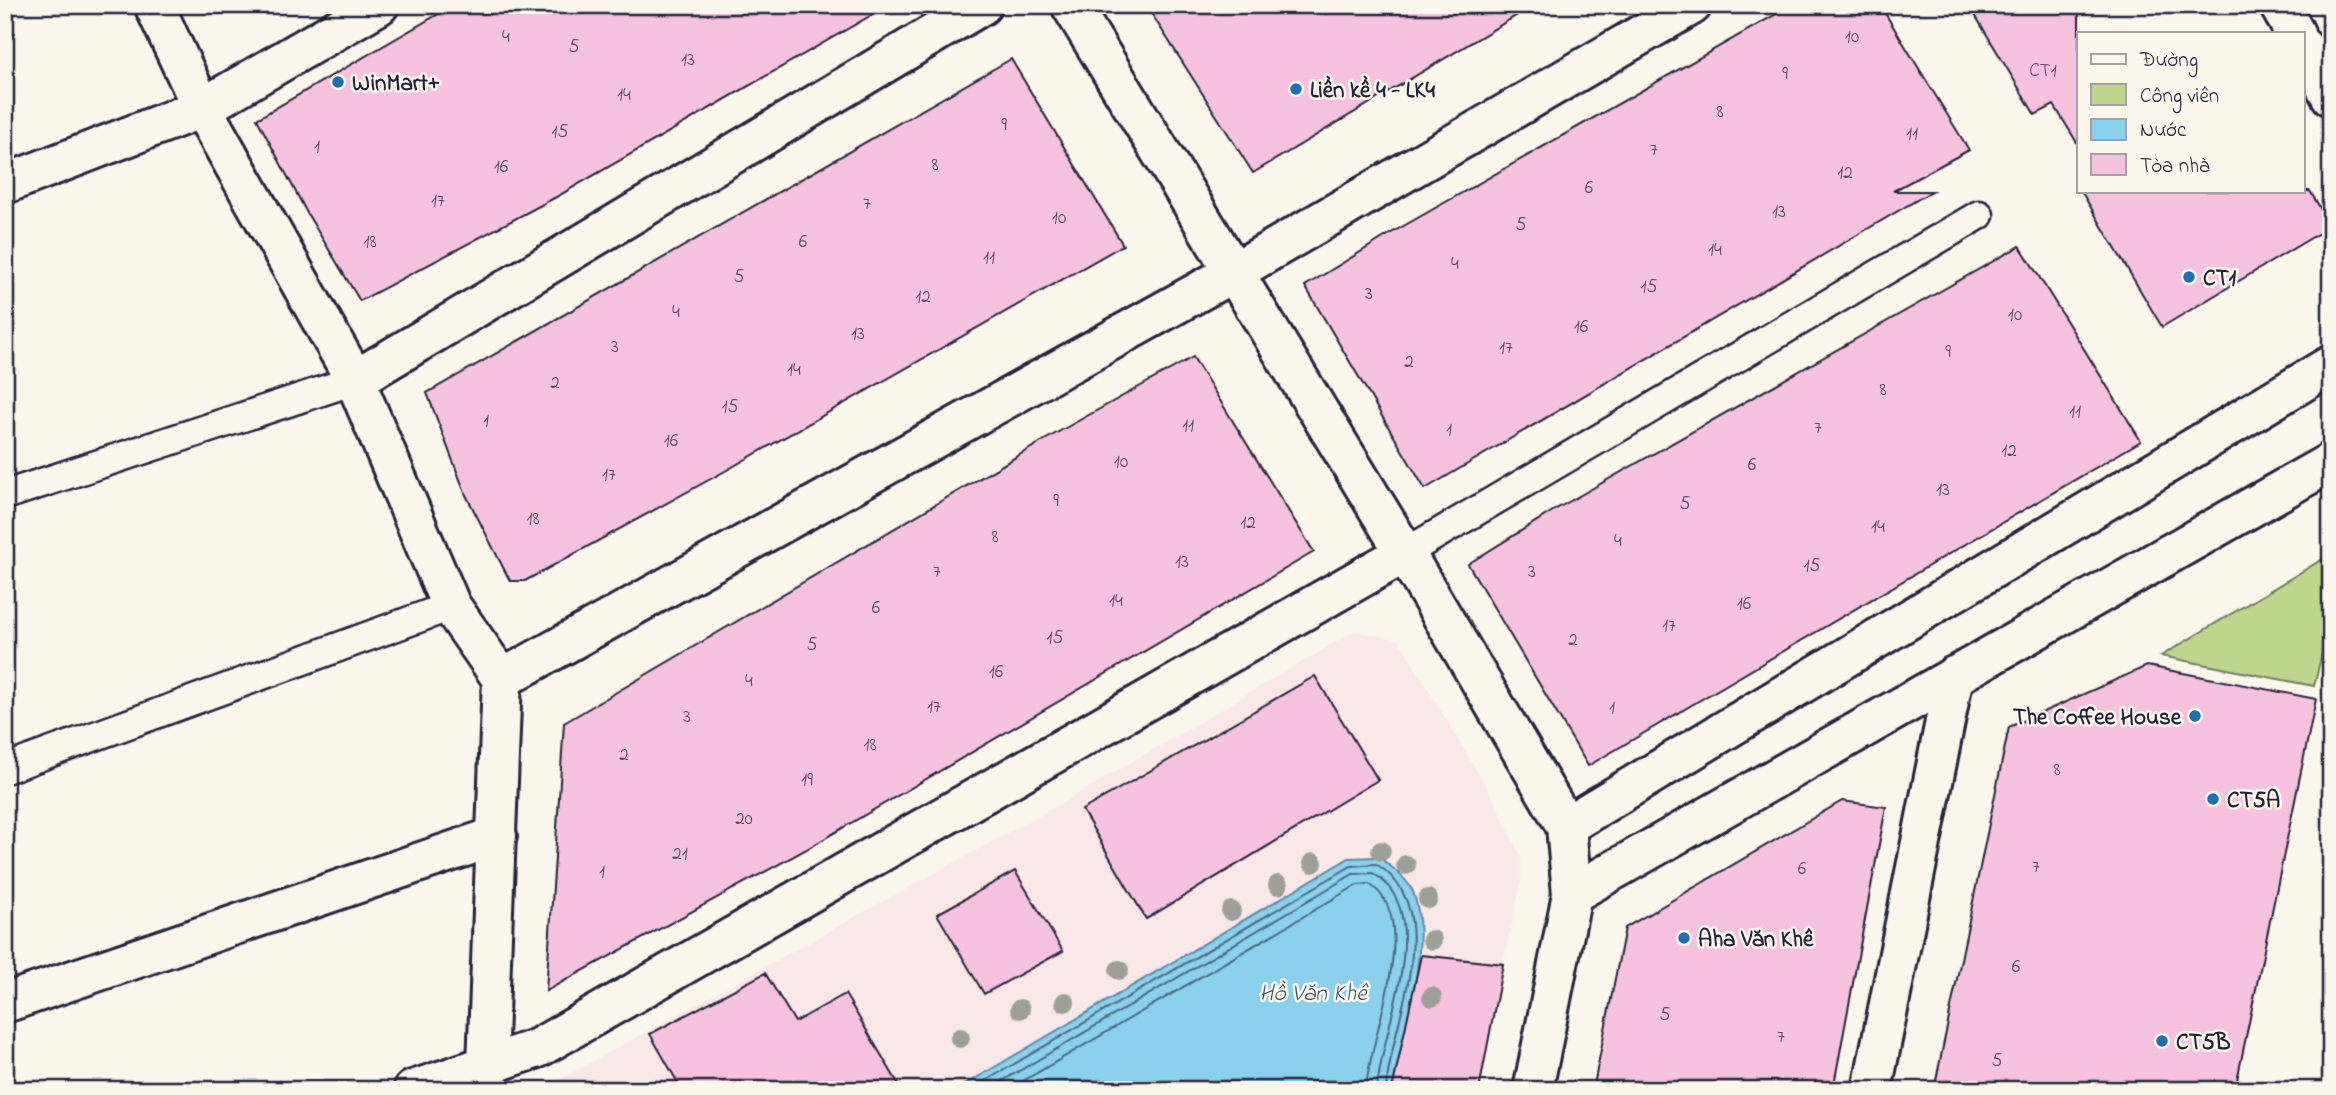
<svg xmlns="http://www.w3.org/2000/svg" width="2336" height="1095" viewBox="0 0 2336 1095" font-family="'Indie Flower',sans-serif">
<style>
.built{fill:#fae7e8}
.green{fill:#bfd68d;stroke:#707c64;stroke-width:2}
.water{fill:#8bd0ec;stroke:#618aa5;stroke-width:2}
.lines{fill:none;stroke-linecap:round;stroke-linejoin:round}
.shore{stroke:#4c6882;stroke-width:2}
.building{fill:#f7c2df;stroke:#22223b;stroke-width:2}
.lane-casing{stroke:#22223b;stroke-width:33}
.street-casing{stroke:#22223b;stroke-width:44}
.secondary-casing{stroke:#22223b;stroke-width:44}
.lane{stroke:#fbf7ec;stroke-width:28}
.street{stroke:#fbf7ec;stroke-width:38}
.secondary{stroke:#fbf7ec;stroke-width:38}
.tree{fill:#9ea098}
.poi-dot{fill:#1f6fb2;stroke:#fbf7ec;stroke-width:2.5}
.labels{text-anchor:middle;stroke-width:5;stroke-linejoin:round;paint-order:stroke}
.number-label{font-size:19px;fill:#574a64}
.poi-label{font-size:23px;font-weight:bold;fill:#22223b;stroke:#fbf7ec;text-anchor:start}
.water-label{font-size:24px;font-style:italic;fill:#425670;stroke:#fbf7ec}
</style>
<rect width="100%" height="100%" fill="#fbf7ec"/>
<filter id="ink" filterUnits="userSpaceOnUse"><feTurbulence type="fractalNoise" baseFrequency=".0143" numOctaves="2"/><feDisplacementMap in="SourceGraphic" scale="14" xChannelSelector="R" yChannelSelector="G"/><feConvolveMatrix kernelMatrix="1 2 1 2 8 2 1 2 1" color-interpolation-filters="sRGB"/></filter>
<g filter="url(#ink)">
<polygon class="built" points="1355,631 1399,640 1494,800 1521,857 1521,882 1503,964 1421,955 1413,891 1397,872 1350,858 956,1090 541,1090 1064,802"/>
<polygon class="green" points="2331,554 2331,616 2314,686 2161,656"/>
<path class="water" d="M1379 857C1390 866 1407 878 1413 892 1433 942 1403 1037 1392 1090H956L1349 858Z"/>
<g class="lines">
<g class="shore">
<path d="M970 1090 1351 866 1376 864C1450 910 1390 1023 1386 1090"/>
<path d="M987 1090 1353 874 1373 873C1439 914 1380 1030 1377 1090"/>
<path d="M1008 1090 1357 885 1369 884C1425 918 1368 1038 1366 1090"/>
</g>
</g>
<g class="building">
<polygon points="454,5 889,5 558,196 360,301 308,215 257,119"/>
<polygon points="1146,5 1534,5 1253,173"/>
<polygon points="1792,5 1880,5 1969,150 1893,191 1932,191 1425,489 1305,286 1393,232"/>
<polygon points="1969,5 2079,5 2079,146 2054,105 2035,115"/>
<polygon points="1011,59 1123,245 727,470 525,581 510,581 466,495 427,393"/>
<polygon points="2081,191 2310,191 2331,226 2162,327"/>
<polygon points="2020,246 2141,441 1588,766 1468,564 1556,509"/>
<polygon points="1193,357 1314,552 805,850 546,991 564,723 1060,431"/>
<polygon points="2147,666 2316,699 2235,1090 1934,1090 2009,727"/>
<polygon points="1315,676 1378,780 1146,919 1082,810"/>
<polygon points="1842,801 1886,807 1833,1090 1593,1090 1625,928"/>
<polygon points="1015,871 1063,951 984,994 937,914"/>
<polygon points="1421,955 1503,964 1479,1090 1392,1090"/>
<polygon points="765,973 795,1022 845,994 902,1090 682,1090 650,1034"/>
</g>
<g class="lines">
<g class="lane-casing">
<g id="lane">
<polyline points="5,495 355,380"/>
<polyline points="1405,553 1979,215"/>
<polyline points="5,769 451,606"/>
</g>
</g>
<g class="street-casing">
<g id="street">
<polyline points="154,5 202,108 355,380 451,606 502,679 487,1065 482,1090"/>
<polyline points="1071,5 1405,553 1566,826 1572,894 1533,1090"/>
<polyline points="5,184 202,108 379,5"/>
<polyline points="355,380 982,5"/>
<polyline points="502,679 1234,272 1692,5"/>
<polyline points="1566,826 2331,365"/>
<polyline points="1572,894 2331,462"/>
<polyline points="5,1003 497,836"/>
<polyline points="413,1090 538,1048 1405,553"/>
<polyline points="1872,1090 1954,676"/>
</g>
</g>
<g class="secondary-casing">
<g id="secondary">
<polyline points="2279,5 2295,33"/>
<polyline points="2303,47 2331,96"/>
</g>
</g>
<use href="#lane" class="lane"/>
<use href="#street" class="street"/>
<use href="#secondary" class="secondary"/>
</g>
<g class="tree">
<circle cx="1381" cy="851" r="10"/>
<circle cx="1313" cy="863" r="10"/>
<circle cx="1406" cy="865" r="10"/>
<circle cx="1278" cy="885" r="10"/>
<circle cx="1428" cy="899" r="10"/>
<circle cx="1231" cy="911" r="10"/>
<circle cx="1432" cy="940" r="10"/>
<circle cx="1119" cy="970" r="10"/>
<circle cx="1432" cy="997" r="10"/>
<circle cx="1065" cy="1002" r="10"/>
<circle cx="1020" cy="1009" r="10"/>
<circle cx="960" cy="1038" r="10"/>
</g>
</g>
<g class="poi-dot">
<circle cx="338" cy="82" r="7"/>
<circle cx="1296" cy="89" r="7"/>
<circle cx="2189" cy="277" r="7"/>
<circle cx="2195" cy="716" r="7"/>
<circle cx="2213" cy="799" r="7"/>
<circle cx="1684" cy="938" r="7"/>
<circle cx="2162" cy="1041" r="7"/>
</g>
<g class="labels">
<g class="number-label">
<text x="506" y="42">4</text>
<text x="1852" y="42">10</text>
<text x="574" y="52">5</text>
<text x="688" y="65">13</text>
<text x="2043" y="76">CT1</text>
<text x="1785" y="79">9</text>
<text x="624" y="100">14</text>
<text x="1720" y="117">8</text>
<text x="1004" y="130">9</text>
<text x="560" y="137">15</text>
<text x="1912" y="139">11</text>
<text x="317" y="152">1</text>
<text x="1654" y="155">7</text>
<text x="935" y="170">8</text>
<text x="501" y="172">16</text>
<text x="1845" y="178">12</text>
<text x="1589" y="193">6</text>
<text x="438" y="206">17</text>
<text x="867" y="209">7</text>
<text x="1779" y="217">13</text>
<text x="1059" y="223">10</text>
<text x="1521" y="230">5</text>
<text x="370" y="247">18</text>
<text x="803" y="247">6</text>
<text x="1715" y="255">14</text>
<text x="989" y="263">11</text>
<text x="1455" y="269">4</text>
<text x="739" y="282">5</text>
<text x="1649" y="292">15</text>
<text x="1369" y="299">3</text>
<text x="923" y="302">12</text>
<text x="676" y="317">4</text>
<text x="2015" y="320">10</text>
<text x="1581" y="332">16</text>
<text x="858" y="339">13</text>
<text x="615" y="352">3</text>
<text x="1506" y="353">17</text>
<text x="1948" y="357">9</text>
<text x="1409" y="367">2</text>
<text x="794" y="375">14</text>
<text x="555" y="388">2</text>
<text x="1883" y="395">8</text>
<text x="730" y="412">15</text>
<text x="2075" y="417">11</text>
<text x="486" y="426">1</text>
<text x="1188" y="431">11</text>
<text x="1818" y="433">7</text>
<text x="1449" y="435">1</text>
<text x="671" y="446">16</text>
<text x="2009" y="456">12</text>
<text x="1121" y="467">10</text>
<text x="1752" y="470">6</text>
<text x="609" y="480">17</text>
<text x="1943" y="495">13</text>
<text x="1056" y="506">9</text>
<text x="1685" y="509">5</text>
<text x="533" y="524">18</text>
<text x="1248" y="528">12</text>
<text x="1878" y="532">14</text>
<text x="995" y="542">8</text>
<text x="1618" y="546">4</text>
<text x="1182" y="567">13</text>
<text x="1812" y="571">15</text>
<text x="937" y="577">7</text>
<text x="1532" y="577">3</text>
<text x="1116" y="606">14</text>
<text x="1744" y="609">16</text>
<text x="876" y="613">6</text>
<text x="1669" y="631">17</text>
<text x="1055" y="643">15</text>
<text x="1573" y="645">2</text>
<text x="812" y="650">5</text>
<text x="996" y="677">16</text>
<text x="749" y="686">4</text>
<text x="934" y="712">17</text>
<text x="1612" y="713">1</text>
<text x="687" y="722">3</text>
<text x="870" y="750">18</text>
<text x="624" y="760">2</text>
<text x="2057" y="775">8</text>
<text x="807" y="785">19</text>
<text x="744" y="824">20</text>
<text x="680" y="859">21</text>
<text x="2036" y="872">7</text>
<text x="1802" y="874">6</text>
<text x="602" y="877">1</text>
<text x="2016" y="972">6</text>
<text x="1665" y="1020">5</text>
<text x="1781" y="1042">7</text>
<text x="1997" y="1066">5</text>
</g>
<g class="poi-label">
<text x="352" y="90">WinMart+</text>
<text x="1310" y="97">Liền kề 4 - LK4</text>
<text x="2203" y="285">CT1</text>
<text x="2181" y="724" text-anchor="end">The Coffee House</text>
<text x="2227" y="807">CT5A</text>
<text x="1698" y="946">Aha Văn Khê</text>
<text x="2176" y="1049">CT5B</text>
</g>
<g class="water-label">
<text x="1313" y="1000">Hồ Văn Khê</text>
</g>
</g>
<rect width="2336" height="1095" fill="none" stroke="#fbf7ec" stroke-width="28"/>
<rect x="14" y="14" width="2308" height="1067" fill="none" stroke="#22223b" stroke-width="2.5" filter="url(#ink)"/>
<rect x="2077" y="32" width="228" height="161" fill="#fbf7ec" stroke="#a4a2a5" stroke-width="2"/>
<rect x="2091" y="54" width="35" height="10" fill="#fbf7ec" stroke="#a4a2a5" stroke-width="2"/>
<text x="2140" y="66" font-size="21" fill="#22223b">Đường</text>
<rect x="2091" y="84" width="35" height="21" fill="#bfd68d" stroke="#a4a2a5" stroke-width="2"/>
<text x="2140" y="102" font-size="21" fill="#22223b">Công viên</text>
<rect x="2091" y="119" width="35" height="21" fill="#8bd0ec" stroke="#a4a2a5" stroke-width="2"/>
<text x="2140" y="136" font-size="21" fill="#22223b">Nước</text>
<rect x="2091" y="154" width="35" height="21" fill="#f7c2df" stroke="#a4a2a5" stroke-width="2"/>
<text x="2140" y="172" font-size="21" fill="#22223b">Tòa nhà</text>
</svg>
